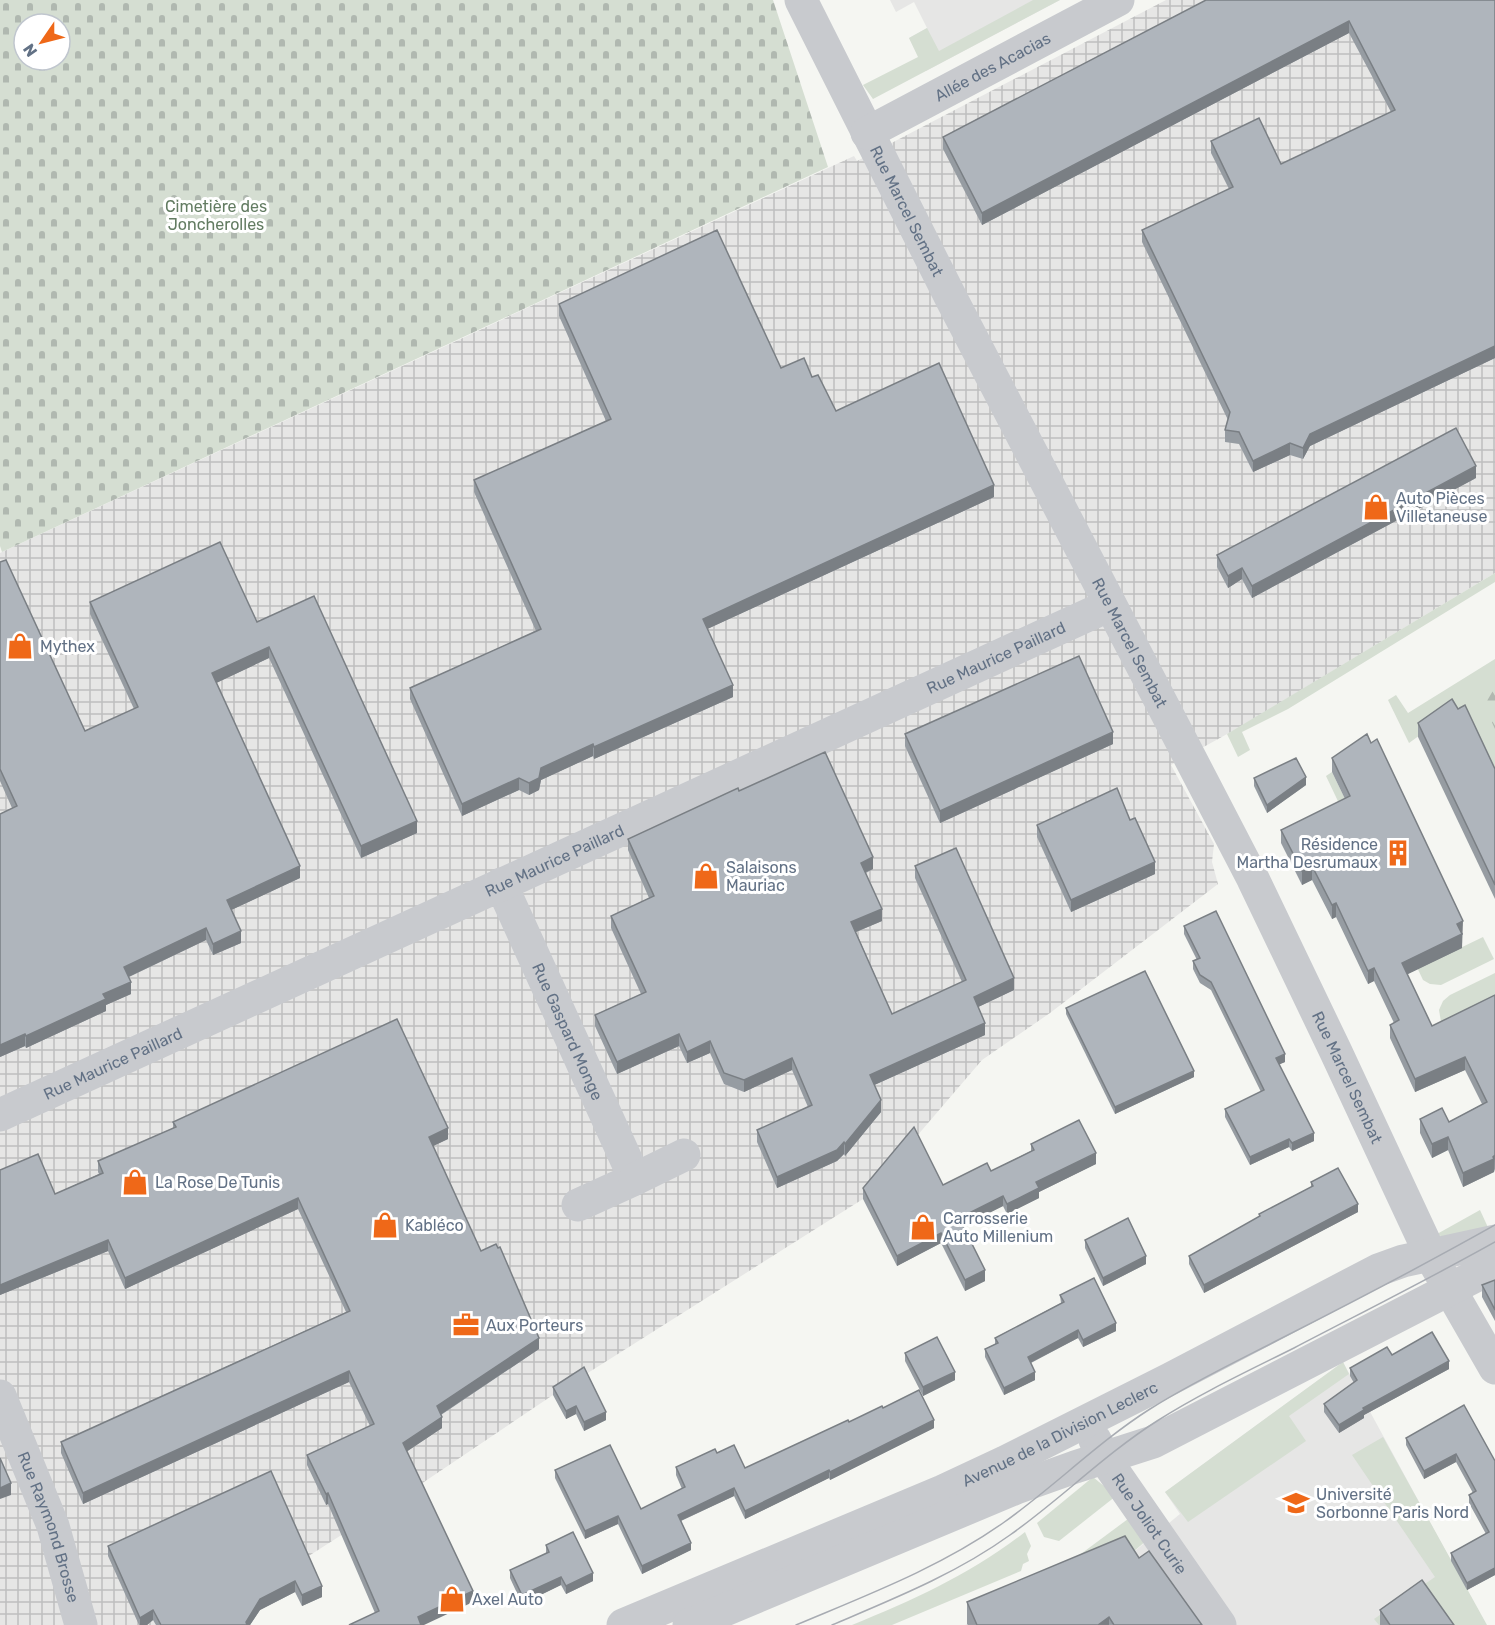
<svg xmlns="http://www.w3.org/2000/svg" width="1495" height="1625" viewBox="0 0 1495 1625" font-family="Rubik,sans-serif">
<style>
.built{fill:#e6e6e5}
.industrial{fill:url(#industrial-grid)}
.grass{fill:#d5ded2}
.forest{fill:url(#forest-firs)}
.cemetery{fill:url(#cemetery-stones);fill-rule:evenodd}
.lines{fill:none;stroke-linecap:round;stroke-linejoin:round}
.minor{stroke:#c8cace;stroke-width:33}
.tram{stroke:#a7abb2;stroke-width:1.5}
.wall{fill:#969ca2}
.shaded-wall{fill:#7a7f84}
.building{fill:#afb5bc;stroke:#7a7f84;stroke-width:1.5}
.labels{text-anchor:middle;stroke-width:6;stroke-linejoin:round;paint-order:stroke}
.street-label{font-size:16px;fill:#627185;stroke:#fff}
.park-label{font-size:16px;fill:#637c62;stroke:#fff}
.poi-label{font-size:16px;fill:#627185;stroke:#fff;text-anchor:start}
</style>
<defs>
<pattern id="industrial-grid" width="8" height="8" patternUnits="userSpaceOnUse" patternTransform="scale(1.5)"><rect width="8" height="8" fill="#e6e6e5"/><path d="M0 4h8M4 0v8" fill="none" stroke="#bebfbf"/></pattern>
<pattern id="forest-firs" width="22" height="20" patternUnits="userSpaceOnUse" patternTransform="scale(1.5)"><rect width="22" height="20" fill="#d5ded2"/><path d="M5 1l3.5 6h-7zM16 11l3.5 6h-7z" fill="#b0b8b0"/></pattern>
<pattern id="cemetery-stones" width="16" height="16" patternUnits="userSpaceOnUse" patternTransform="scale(1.5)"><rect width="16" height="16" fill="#d5ded2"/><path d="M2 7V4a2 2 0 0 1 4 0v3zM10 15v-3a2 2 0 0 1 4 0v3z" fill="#b0b8b0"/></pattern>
</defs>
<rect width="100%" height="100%" fill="#f5f6f2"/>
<g class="built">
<polygon points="890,0 1060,0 926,71 909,38 927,28 914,2 896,12"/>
<polygon points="1343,1362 1486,1625 965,1625 1125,1559 1180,1514 1165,1492"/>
</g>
<polygon class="industrial" points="1166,0 1495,0 1495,573 1238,728 1171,765 1214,844 1212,862 1218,884 1050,1013 982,1060 863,1199 553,1395 418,1486 201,1625 0,1625 0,553 854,156 857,161"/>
<g class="grass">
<polygon points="1033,0 1060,0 873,99 863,85 918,57 909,38 927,28 939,51"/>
<polygon points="1495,573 1495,582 1288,709 1242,732 1250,750 1238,757 1227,734"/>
<polygon points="1495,659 1495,782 1459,707 1409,743 1388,700 1396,695 1408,713"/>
<polygon points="1332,772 1425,965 1483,937 1494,959 1441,985 1430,984 1423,980 1326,776"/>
<polygon points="1495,973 1495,996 1441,1022 1439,1010 1443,1001 1450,995"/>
<polygon points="1480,1210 1491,1234 1444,1238 1437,1234"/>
<polygon points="1343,1362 1349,1374 1289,1416 1306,1441 1188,1522 1165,1492"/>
<polygon points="1383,1437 1487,1625 1379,1625 1374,1619 1435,1577 1352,1455"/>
<polygon points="1093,1477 1116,1496 1059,1541 1044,1537 1037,1523"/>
<polygon points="1132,1516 1147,1540 1125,1559 1070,1562"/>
<path d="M1025 1532 1031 1546 1027 1554 1029 1561 1023 1564 1021 1571 892 1625H852C914 1600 972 1573 1025 1532Z"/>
</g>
<polygon class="forest" points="1495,678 1495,729 1477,690"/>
<path class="cemetery" d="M0 0H773L828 167 2 552 0 546ZM24 24H60V60H24Z"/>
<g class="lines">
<g class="minor">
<path id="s1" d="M801 0 952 300 1253 879 1336 1052 1433 1260 1495 1368"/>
<path id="s2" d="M867 133 1118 0"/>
<path id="s3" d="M501 884 635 1179 578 1205"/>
<path id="s4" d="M0 1115 1110 605"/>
<polyline points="635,1179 684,1155"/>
<path id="s5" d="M0 1396 53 1526 81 1625"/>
<path id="s6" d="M1095 1440 1105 1459 1220 1625"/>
<path id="s7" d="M623 1625 943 1491 1005 1462 1170 1379 1378 1270 1403 1261 1495 1241"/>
<polyline points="689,1625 1016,1488 1075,1467 1153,1442 1495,1266"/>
</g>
<g class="tram">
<path d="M796 1625C867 1595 939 1568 1003 1523 1054 1487 1098 1442 1150 1409 1191 1383 1235 1362 1278 1340 1351 1303 1424 1265 1495 1225"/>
<path d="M832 1625C893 1599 956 1574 1010 1535 1061 1499 1105 1454 1157 1421 1201 1393 1248 1371 1294 1348 1361 1313 1429 1279 1495 1242"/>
</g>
</g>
<g class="wall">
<polygon points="1206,0 1495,0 1495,358 1310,446 1303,459 1290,455 1253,472 1239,444 1225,442 1225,430 1228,420 1142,242 1142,230 1229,189 1211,153 1211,141 1281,164 1391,112 1349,33 982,225 943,149 943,137"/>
<polygon points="559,304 781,368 812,377 836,411 994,497 707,629 733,697 594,759 593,756 541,780 539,790 529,795 519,790 462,816 410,699 410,688 536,631 474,492 474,480 606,421 559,316"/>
<polygon points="1476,478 1252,598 1242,579 1228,588 1217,567 1217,555"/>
<polygon points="0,562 85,731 134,709 90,614 90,602 257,622 417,833 361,858 269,658 216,683 300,878 231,910 241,943 213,955 206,940 129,977 131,994 106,1005 106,1011 26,1048 25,1046 0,1057 0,814 12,808 0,781"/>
<polygon points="1418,723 1495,769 1495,899 1418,737"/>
<polygon points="905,734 1113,744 940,823 905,746"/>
<polygon points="1332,758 1463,934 1462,935 1462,948 1407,974 1432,1026 1495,995 1495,1169 1494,1172 1463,1187 1448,1150 1432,1158 1420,1133 1420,1119 1449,1122 1482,1104 1465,1070 1415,1092 1390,1038 1390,1025 1394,1023 1374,981 1368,984 1336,917 1332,919 1312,880 1302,885 1281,843 1281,830 1345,799 1332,772"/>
<polygon points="1254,778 1306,785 1267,813 1254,786"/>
<polygon points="739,791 873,869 866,873 882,921 856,932 892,1014 962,982 915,878 915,866 1014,990 978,1007 985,1035 874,1085 881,1112 845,1156 844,1154 837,1161 777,1188 757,1142 757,1130 808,1107 792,1070 744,1092 724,1084 710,1053 687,1063 679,1046 617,1074 595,1026 595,1015 641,994 611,928 611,916 649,898 628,850 628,839"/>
<polygon points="1130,820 1155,874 1071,912 1037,837 1037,825"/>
<polygon points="1184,926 1285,1062 1279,1064 1314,1141 1292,1151 1289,1147 1250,1165 1225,1117 1225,1109 1261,1092 1211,990 1200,983 1193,969 1193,961 1197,960 1184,934"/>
<polygon points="1066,1008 1194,1077 1115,1114 1066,1014"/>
<polygon points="173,1122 448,1139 433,1146 481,1251 539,1349 441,1415 442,1428 406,1452 473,1602 375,1613 328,1504 326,1505 307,1465 307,1455 370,1426 349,1382 83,1504 61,1453 61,1442 346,1312 298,1209 125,1289 108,1251 0,1295 0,1170 55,1194 99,1174 98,1172 98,1161 173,1128"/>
<polygon points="1031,1144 1096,1164 1039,1192 1039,1198 1007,1214 1003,1206 963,1226 985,1281 965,1291 941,1243 897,1266 863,1199 863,1188 943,1185 991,1171 1031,1151"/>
<polygon points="1311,1182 1358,1212 1204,1293 1189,1264 1189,1256 1259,1217 1259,1214 1311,1187"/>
<polygon points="1085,1240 1146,1264 1103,1286 1085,1248"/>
<polygon points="1495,1280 1495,1321 1482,1297 1482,1285"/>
<polygon points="1060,1295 1116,1331 1083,1347 1078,1338 1031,1363 1035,1380 1004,1395 985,1357 985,1349 995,1344 995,1338 1061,1303"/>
<polygon points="905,1353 955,1380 923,1396 905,1361"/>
<polygon points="1392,1355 1449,1369 1364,1415 1364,1418 1339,1433 1324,1412 1324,1404 1354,1383 1350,1376 1350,1368"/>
<polygon points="553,1387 606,1420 584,1431 576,1414 566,1419 553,1395"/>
<polygon points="883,1408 934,1428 830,1480 829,1478 745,1519 734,1496 681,1521 691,1550 642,1574 618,1524 585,1539 555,1478 555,1470 641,1509 682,1489 676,1475 676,1467 717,1453 745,1468"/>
<polygon points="1406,1438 1495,1461 1495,1575 1467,1590 1451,1561 1451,1553 1486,1534 1469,1503 1469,1495 1473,1493 1456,1462 1424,1479 1406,1445"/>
<polygon points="271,1471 322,1597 302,1606 295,1592 260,1610 250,1625 156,1625 153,1620 147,1625 139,1625 108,1556 108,1546"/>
<polygon points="546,1545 593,1581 566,1594 561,1585 522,1604 510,1578 510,1570 546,1554"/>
<polygon points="1139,1558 1202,1625 968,1625 967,1624 967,1602"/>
<polygon points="1380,1610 1454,1625 1380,1625"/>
</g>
<g class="shaded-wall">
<polygon points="1349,21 1349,33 982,225 982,213"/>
<polygon points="1495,346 1495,358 1310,446 1303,459 1303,448 1310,434"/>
<polygon points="1290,443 1290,455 1253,472 1253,461"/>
<polygon points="1476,466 1476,478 1252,598 1252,586"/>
<polygon points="994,485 994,497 703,631 703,619"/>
<polygon points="1242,568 1242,579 1228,588 1228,576"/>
<polygon points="269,647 269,658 212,685 212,673"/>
<polygon points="733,685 733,697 594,759 594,747"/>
<polygon points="1113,732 1113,744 940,823 940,811"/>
<polygon points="593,744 593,756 541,780 539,790 529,795 529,783 541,768"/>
<polygon points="1306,777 1306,785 1267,813 1267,805"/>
<polygon points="519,778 519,790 462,816 462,804"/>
<polygon points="417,821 417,833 361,858 361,846"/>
<polygon points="873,857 873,869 861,874 861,863"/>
<polygon points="1155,862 1155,874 1071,912 1071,900"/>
<polygon points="300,866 300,878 227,912 227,900"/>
<polygon points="1312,866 1312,880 1302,885 1302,871"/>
<polygon points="1336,903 1336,917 1332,919 1332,905"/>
<polygon points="882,909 882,921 851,934 851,922"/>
<polygon points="1463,921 1462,948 1402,977 1402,963 1457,924"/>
<polygon points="206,928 206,940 124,979 124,967"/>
<polygon points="241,931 241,943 213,955 213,944"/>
<polygon points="1374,968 1374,981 1368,984 1368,971"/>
<polygon points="1014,978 1014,990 974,1009 974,997"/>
<polygon points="131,982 131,994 106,1005 106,1011 26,1048 26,1036 103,994"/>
<polygon points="985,1023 985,1035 870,1087 870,1075"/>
<polygon points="25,1034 25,1046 0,1057 0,1045"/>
<polygon points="679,1034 679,1046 617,1074 617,1062"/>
<polygon points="710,1041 710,1053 687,1063 687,1052"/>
<polygon points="1285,1054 1285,1062 1276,1066 1276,1058"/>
<polygon points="1465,1057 1465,1070 1415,1092 1415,1079"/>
<polygon points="792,1058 792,1070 744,1092 744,1080"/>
<polygon points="1194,1071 1194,1077 1115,1114 1115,1107"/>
<polygon points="881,1100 881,1112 845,1156 845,1144"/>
<polygon points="448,1128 448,1139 429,1148 429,1137"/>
<polygon points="1314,1133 1314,1141 1292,1151 1292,1143"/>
<polygon points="1448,1137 1448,1150 1432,1158 1432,1144"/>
<polygon points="1289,1139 1289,1147 1250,1165 1250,1157"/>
<polygon points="844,1142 844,1154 837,1161 777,1188 777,1177"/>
<polygon points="1096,1153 1096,1164 1039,1192 1039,1198 1007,1214 1007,1204 1036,1182"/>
<polygon points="1495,1155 1494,1172 1463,1187 1463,1173"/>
<polygon points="1003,1196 1003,1206 959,1228 959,1218"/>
<polygon points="298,1198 298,1209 125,1289 125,1278"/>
<polygon points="1358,1204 1358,1212 1204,1293 1204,1285"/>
<polygon points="941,1233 941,1243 897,1266 897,1256"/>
<polygon points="108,1240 108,1251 0,1295 0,1285"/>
<polygon points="1146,1256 1146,1264 1103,1286 1103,1278"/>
<polygon points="985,1270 985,1281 965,1291 965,1280"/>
<polygon points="1116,1323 1116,1331 1083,1347 1083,1340"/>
<polygon points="1078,1330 1078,1338 1028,1364 1028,1357"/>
<polygon points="539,1338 539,1349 437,1417 437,1406"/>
<polygon points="1449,1361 1449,1369 1364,1415 1364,1418 1339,1433 1339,1425 1363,1408"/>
<polygon points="349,1371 349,1382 83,1504 83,1493"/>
<polygon points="955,1372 955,1380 923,1396 923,1387"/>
<polygon points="1035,1372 1035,1380 1004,1395 1004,1388"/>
<polygon points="576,1406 576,1414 566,1419 566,1411"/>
<polygon points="606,1412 606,1420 584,1431 584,1422"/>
<polygon points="442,1417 442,1428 403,1454 403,1443"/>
<polygon points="934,1420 934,1428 830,1480 830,1472"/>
<polygon points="1456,1454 1456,1462 1424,1479 1424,1471"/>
<polygon points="829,1470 829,1478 745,1519 745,1511"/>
<polygon points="11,1483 11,1495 0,1499 0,1488"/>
<polygon points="734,1488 734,1496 678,1522 678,1515"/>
<polygon points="328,1493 328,1504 326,1505 326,1494"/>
<polygon points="618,1516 618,1524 585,1539 585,1531"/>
<polygon points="691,1543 691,1550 642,1574 642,1566"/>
<polygon points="1495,1568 1495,1575 1467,1590 1467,1583"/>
<polygon points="593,1573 593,1581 566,1594 566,1586"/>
<polygon points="561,1577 561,1585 522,1604 522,1595"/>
<polygon points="295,1581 295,1592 260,1610 250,1625 246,1625 246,1622 260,1599"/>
<polygon points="322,1586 322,1597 302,1606 302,1595"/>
<polygon points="473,1591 473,1602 424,1625 418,1625 418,1617"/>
<polygon points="153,1610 153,1620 147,1625 140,1625 140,1618"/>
<polygon points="1109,1617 1109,1625 1098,1625"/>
</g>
<g class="building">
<polygon points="1206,0 1495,0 1495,346 1310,434 1303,448 1290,443 1253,461 1239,432 1225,430 1230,412 1142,230 1233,187 1211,141 1259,118 1281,164 1395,110 1349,21 982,213 943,137"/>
<polygon points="717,230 781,368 804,358 812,377 818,375 836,411 939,363 994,485 703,619 733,685 594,747 593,744 541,768 539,778 529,783 519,778 462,804 410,688 541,629 474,480 611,419 559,304"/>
<polygon points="1456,428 1476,466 1252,586 1242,568 1228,576 1217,555"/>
<polygon points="220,542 257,622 314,596 417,821 361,846 269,647 212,673 300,866 227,900 241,931 213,944 206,928 124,967 131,982 103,994 106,999 26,1036 25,1034 0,1045 0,814 17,806 0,769 0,562 6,560 85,731 138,707 90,602"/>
<polygon points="1079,656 1113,732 940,811 905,734"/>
<polygon points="1452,699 1458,709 1465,705 1495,769 1495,885 1418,723"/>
<polygon points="1367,734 1371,743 1377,739 1463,921 1457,924 1462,934 1402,963 1432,1026 1495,995 1495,1155 1493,1157 1494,1159 1463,1173 1448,1137 1432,1144 1420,1119 1442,1108 1449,1122 1487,1102 1465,1057 1415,1079 1390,1025 1399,1020 1374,968 1368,971 1336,903 1332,905 1312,866 1302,871 1281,830 1350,796 1332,758"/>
<polygon points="825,752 873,857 861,863 882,909 851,922 892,1014 966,980 915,866 956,848 1014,978 974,997 985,1023 870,1075 881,1100 845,1144 844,1142 837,1150 777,1177 757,1130 812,1105 792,1058 744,1080 724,1073 710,1041 687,1052 679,1034 617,1062 595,1015 646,992 611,916 654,896 628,839 738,788 739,791"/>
<polygon points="1296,758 1306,777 1267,805 1254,778"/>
<polygon points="1117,788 1130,820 1135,818 1155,862 1071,900 1037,825"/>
<polygon points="1216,911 1285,1054 1276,1058 1314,1133 1292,1143 1289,1139 1250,1157 1225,1109 1264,1090 1211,982 1200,975 1193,961 1200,958 1184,926"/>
<polygon points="1145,971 1194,1071 1115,1107 1066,1008"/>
<polygon points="397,1019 448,1128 429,1137 481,1251 496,1244 498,1248 500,1247 539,1338 437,1406 442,1417 403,1443 473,1591 418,1617 421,1625 349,1625 379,1611 328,1493 326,1494 307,1455 374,1424 349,1371 83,1493 61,1442 350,1311 298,1198 125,1278 108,1240 0,1285 0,1170 38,1154 55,1194 103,1173 98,1161 176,1127 173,1122"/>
<polygon points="1079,1120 1096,1153 1036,1182 1039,1188 1007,1204 1003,1196 959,1218 985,1270 965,1280 941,1233 897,1256 863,1188 914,1127 943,1185 987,1163 991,1171 1034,1150 1031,1144"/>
<polygon points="1338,1168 1358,1204 1204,1285 1189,1256 1260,1216 1259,1214 1313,1186 1311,1182"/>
<polygon points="1128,1218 1146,1256 1103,1278 1085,1240"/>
<polygon points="1094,1278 1116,1323 1083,1340 1078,1330 1028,1357 1035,1372 1004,1388 985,1349 998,1343 995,1338 1064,1302 1060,1295"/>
<polygon points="1495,1280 1495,1310 1482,1285"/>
<polygon points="1432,1332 1449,1361 1363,1408 1364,1410 1339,1425 1324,1404 1357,1380 1350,1368 1387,1347 1392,1355"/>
<polygon points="937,1337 955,1372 923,1387 905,1353"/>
<polygon points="584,1367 606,1412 584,1422 576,1406 566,1411 553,1387"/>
<polygon points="919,1390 934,1420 830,1472 829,1470 745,1511 734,1488 678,1515 691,1543 642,1566 618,1516 585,1531 555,1470 610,1445 641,1509 685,1487 676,1467 715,1449 717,1453 734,1445 745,1468 848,1420 849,1422 882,1406 883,1408"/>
<polygon points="1464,1405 1495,1461 1495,1568 1467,1583 1451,1553 1489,1532 1469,1495 1476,1491 1456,1454 1424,1471 1406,1438"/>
<polygon points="0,1458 11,1483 0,1488"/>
<polygon points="271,1471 322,1586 302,1595 295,1581 260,1599 246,1622 247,1625 161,1625 153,1610 140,1618 108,1546"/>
<polygon points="573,1532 593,1573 566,1586 561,1577 522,1595 510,1570 549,1552 546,1545"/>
<polygon points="1125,1536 1139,1558 1149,1551 1202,1625 1114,1625 1109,1617 1098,1625 977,1625 967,1602"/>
<polygon points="1422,1580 1454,1625 1390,1625 1380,1610"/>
</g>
<defs>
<g id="shop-bare" transform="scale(2.07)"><path d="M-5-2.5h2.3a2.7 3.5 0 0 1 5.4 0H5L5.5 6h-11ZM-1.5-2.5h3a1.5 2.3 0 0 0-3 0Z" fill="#ef6818" stroke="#fff" stroke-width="2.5" paint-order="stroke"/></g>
<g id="building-bare" transform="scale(2.07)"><path d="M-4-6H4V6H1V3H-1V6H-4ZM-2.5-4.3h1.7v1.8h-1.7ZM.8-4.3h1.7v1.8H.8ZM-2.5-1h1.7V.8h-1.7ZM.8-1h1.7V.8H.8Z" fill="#ef6818" stroke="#fff" stroke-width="2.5" paint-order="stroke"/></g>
<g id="office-bare" transform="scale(2.07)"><path d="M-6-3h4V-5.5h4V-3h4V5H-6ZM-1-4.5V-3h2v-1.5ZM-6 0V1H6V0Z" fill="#ef6818" stroke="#fff" stroke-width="2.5" paint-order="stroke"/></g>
<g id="university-bare" transform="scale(2.07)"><path d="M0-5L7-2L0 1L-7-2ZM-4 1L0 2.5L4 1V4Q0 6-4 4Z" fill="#ef6818" stroke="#fff" stroke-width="2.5" paint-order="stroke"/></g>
</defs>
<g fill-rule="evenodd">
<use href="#shop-bare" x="1376" y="507"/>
<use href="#shop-bare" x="20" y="646"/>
<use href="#building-bare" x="1398" y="853"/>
<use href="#shop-bare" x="706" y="876"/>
<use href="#shop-bare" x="135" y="1182"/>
<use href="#shop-bare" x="385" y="1225"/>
<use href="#shop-bare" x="923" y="1227"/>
<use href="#office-bare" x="466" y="1325"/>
<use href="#university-bare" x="1296" y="1503"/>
<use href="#shop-bare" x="452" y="1599"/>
</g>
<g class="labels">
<g class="street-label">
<text dy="6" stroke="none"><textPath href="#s2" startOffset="142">Allée des Acacias</textPath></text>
<text dy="6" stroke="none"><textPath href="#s1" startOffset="236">Rue Marcel Sembat</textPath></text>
<text dy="6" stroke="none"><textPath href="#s1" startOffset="722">Rue Marcel Sembat</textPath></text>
<text dy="6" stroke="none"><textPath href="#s4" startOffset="1096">Rue Maurice Paillard</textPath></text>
<text dy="6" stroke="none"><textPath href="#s4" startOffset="610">Rue Maurice Paillard</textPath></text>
<text dy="6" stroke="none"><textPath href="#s3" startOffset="162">Rue Gaspard Monge</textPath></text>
<text dy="6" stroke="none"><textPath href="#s4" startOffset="124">Rue Maurice Paillard</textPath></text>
<text dy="6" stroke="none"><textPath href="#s1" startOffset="1208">Rue Marcel Sembat</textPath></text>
<text dy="6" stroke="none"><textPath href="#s7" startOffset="477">Avenue de la Division Leclerc</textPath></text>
<text dy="6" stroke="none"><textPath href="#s6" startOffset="100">Rue Joliot Curie</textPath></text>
<text dy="6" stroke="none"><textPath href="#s5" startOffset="140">Rue Raymond Brosse</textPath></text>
</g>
<g class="park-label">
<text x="216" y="212">Cimetière des<tspan x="216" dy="18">Joncherolles</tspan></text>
</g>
<g class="poi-label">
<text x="1396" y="504">Auto Pièces<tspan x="1396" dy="18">Villetaneuse</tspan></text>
<text x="40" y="652">Mythex</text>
<text x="1378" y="850" text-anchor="end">Résidence<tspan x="1378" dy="18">Martha Desrumaux</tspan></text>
<text x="726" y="873">Salaisons<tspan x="726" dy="18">Mauriac</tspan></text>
<text x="155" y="1188">La Rose De Tunis</text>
<text x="943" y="1224">Carrosserie<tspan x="943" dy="18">Auto Millenium</tspan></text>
<text x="405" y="1231">Kabléco</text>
<text x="486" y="1331">Aux Porteurs</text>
<text x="1316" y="1500">Université<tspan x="1316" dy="18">Sorbonne Paris Nord</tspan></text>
<text x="472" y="1605">Axel Auto</text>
</g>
</g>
<g transform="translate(42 42) rotate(235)"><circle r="28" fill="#ffffff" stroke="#c0c6ce" stroke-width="1.5"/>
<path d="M0-4.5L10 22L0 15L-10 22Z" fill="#ef6818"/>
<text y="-9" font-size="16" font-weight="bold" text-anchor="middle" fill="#627185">N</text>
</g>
</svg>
